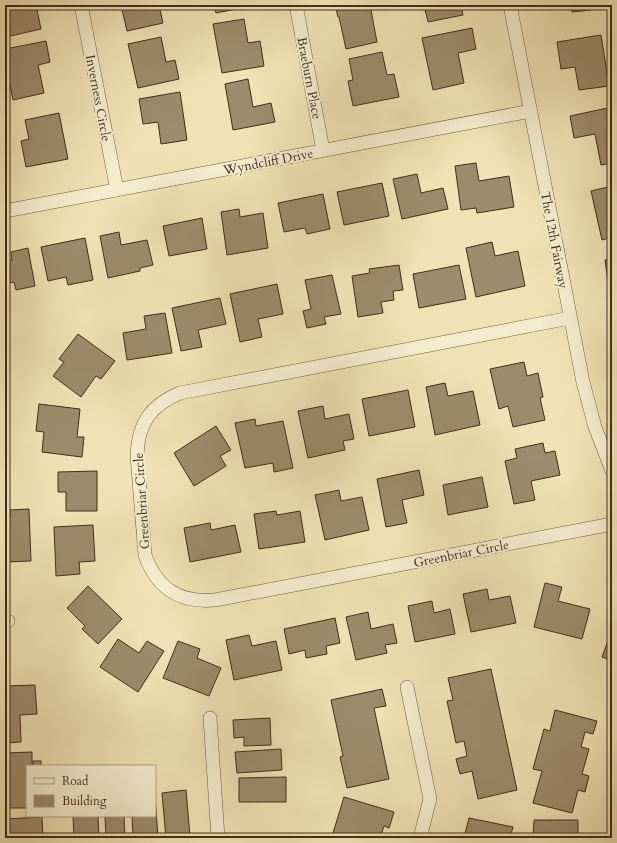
<svg xmlns="http://www.w3.org/2000/svg" width="617" height="843" viewBox="0 0 617 843" font-family="Cardo,serif">
<style>
.building{fill:#9d8b6b;stroke:#442c1b}
.lines{fill:none;stroke-linecap:round;stroke-linejoin:round}
.street-casing{stroke:#6f5a41;stroke-width:14}
.street{stroke:#f5ecce;stroke-width:13}
.labels{text-anchor:middle;stroke-width:4;stroke-linejoin:round;paint-order:stroke}
.street-label{font-size:13px;fill:#442c1b;stroke:#f5ecce}
</style>
<rect width="100%" height="100%" fill="#f0e2b4"/>
<filter id="stains"><feTurbulence type="fractalNoise" baseFrequency=".005" numOctaves="4"/><feColorMatrix values="0 0 0 0 .2 0 0 0 0 .09 0 0 0 0 .02 0 0 0 .5 -.17"/></filter>
<radialGradient id="worn" r=".72"><stop offset=".6" stop-color="#630" stop-opacity="0"/><stop offset="1" stop-color="#630" stop-opacity=".3"/></radialGradient>
<g class="building">
<polygon points="5,5 36,5 41,29 6,37"/>
<polygon points="121,5 159,5 163,23 127,31"/>
<polygon points="214,5 252,5 252,6 216,13"/>
<polygon points="335,5 370,5 377,42 346,49 339,17 338,17"/>
<polygon points="424,5 461,5 463,15 428,22"/>
<polygon points="571,5 589,5 590,10 572,12"/>
<polygon points="244,19 248,43 260,41 264,66 222,73 213,24"/>
<polygon points="472,28 476,49 458,53 464,83 433,90 422,38"/>
<polygon points="601,35 609,86 579,90 575,67 561,69 557,42"/>
<polygon points="161,37 166,62 175,60 179,79 138,88 128,44"/>
<polygon points="46,41 50,62 38,65 44,93 13,100 5,60 5,49"/>
<polygon points="382,52 387,75 394,74 399,97 353,106 348,81 353,80 349,59"/>
<polygon points="248,79 253,107 271,103 275,122 233,130 225,84"/>
<polygon points="180,92 187,140 161,144 158,122 143,124 139,99"/>
<polygon points="612,107 612,163 601,165 595,134 574,138 570,116"/>
<polygon points="59,113 68,159 26,167 21,141 29,139 25,120"/>
<polygon points="476,163 479,181 509,176 514,207 477,213 476,208 461,210 455,166"/>
<polygon points="417,174 421,193 443,188 448,209 402,219 393,179"/>
<polygon points="382,183 389,216 344,225 337,192"/>
<polygon points="612,186 612,237 602,240 591,191"/>
<polygon points="323,194 330,229 307,234 305,228 284,232 278,203"/>
<polygon points="239,209 240,217 263,213 268,248 227,255 221,212"/>
<polygon points="202,218 207,249 169,256 163,226"/>
<polygon points="119,232 121,245 147,240 153,265 140,268 140,271 108,278 100,236"/>
<polygon points="85,238 93,280 68,285 66,277 48,281 41,247"/>
<polygon points="492,242 495,256 518,251 525,286 476,297 466,248"/>
<polygon points="28,248 35,286 16,290 14,282 5,284 5,261 12,260 11,252"/>
<polygon points="612,259 612,297 610,297 605,260"/>
<polygon points="399,265 403,290 393,291 394,300 381,302 383,313 358,317 352,276 370,273 369,269"/>
<polygon points="459,265 466,299 419,308 413,274"/>
<polygon points="332,275 341,314 324,317 326,324 307,328 303,311 311,309 305,280"/>
<polygon points="277,284 283,314 258,319 262,337 240,342 230,294"/>
<polygon points="220,298 226,324 198,330 202,347 181,351 172,308"/>
<polygon points="165,313 172,353 127,360 123,333 146,329 144,316"/>
<polygon points="78,334 115,361 101,379 96,376 81,397 53,376 64,362 59,359"/>
<polygon points="524,362 527,376 538,373 543,397 540,398 545,420 513,427 508,406 499,409 490,369"/>
<polygon points="445,383 448,396 473,391 480,425 435,435 426,387"/>
<polygon points="408,390 415,427 369,436 362,399"/>
<polygon points="39,404 80,409 77,437 84,437 82,457 42,452 44,432 36,431"/>
<polygon points="323,406 325,419 349,414 354,439 343,441 345,450 308,458 298,411"/>
<polygon points="255,419 256,426 283,421 293,468 274,472 273,463 245,468 235,423"/>
<polygon points="216,426 231,450 220,456 226,466 194,486 174,453"/>
<polygon points="543,443 545,453 555,451 560,475 531,481 535,500 514,504 505,461 517,458 515,449"/>
<polygon points="419,470 424,495 402,500 407,523 386,527 377,479"/>
<polygon points="97,471 97,511 66,511 66,492 58,492 58,472"/>
<polygon points="482,477 488,507 448,515 443,485"/>
<polygon points="339,490 341,501 362,497 369,530 325,540 315,495"/>
<polygon points="29,509 31,561 5,562 5,517 10,517 10,510"/>
<polygon points="276,511 277,515 300,511 305,542 259,549 254,514"/>
<polygon points="210,523 211,530 235,525 241,552 190,562 184,528"/>
<polygon points="93,525 95,561 79,562 80,574 56,576 54,527"/>
<polygon points="545,583 562,587 558,601 590,609 582,639 534,627"/>
<polygon points="88,586 122,619 98,644 82,629 85,626 67,608"/>
<polygon points="487,589 489,600 510,596 516,623 471,632 463,594"/>
<polygon points="432,601 434,613 450,609 455,634 415,642 408,606"/>
<polygon points="368,612 371,629 393,624 397,643 385,645 387,653 356,660 346,617"/>
<polygon points="335,618 340,643 326,646 327,654 306,658 305,650 289,654 284,629"/>
<polygon points="612,630 612,661 602,657"/>
<polygon points="249,635 252,646 276,641 282,670 234,680 226,640"/>
<polygon points="118,639 139,653 147,641 164,651 138,692 100,667"/>
<polygon points="178,641 200,649 197,658 221,668 209,696 163,678"/>
<polygon points="491,669 517,790 478,799 472,771 460,774 456,759 467,756 464,741 456,743 447,701 453,700 448,678"/>
<polygon points="35,685 37,714 20,715 21,742 5,743 5,686"/>
<polygon points="382,689 386,706 374,708 389,779 347,788 340,757 343,756 331,700"/>
<polygon points="555,710 597,721 593,734 585,732 581,747 589,749 582,774 589,776 585,792 578,790 572,813 533,803 542,771 533,769 544,729 550,731"/>
<polygon points="270,718 271,745 244,746 244,737 234,738 233,720"/>
<polygon points="281,749 282,770 237,773 235,752"/>
<polygon points="32,752 32,766 27,766 27,808 5,808 5,753"/>
<rect x="33" y="761" width="8" height="5"/>
<polygon points="286,777 286,802 239,802 239,778"/>
<polygon points="186,790 190,836 166,838 162,793"/>
<polygon points="155,795 158,838 133,838 132,816 155,816"/>
<polygon points="344,797 394,812 389,828 384,826 380,838 339,838 340,835 333,833"/>
<polygon points="73,816 98,816 99,838 74,838"/>
<polygon points="105,816 124,816 125,838 106,838"/>
<polygon points="42,817 43,838 5,838 5,819"/>
<polygon points="469,818 513,827 510,838 464,838"/>
<polygon points="534,820 578,820 578,838 533,838"/>
</g>
<g class="lines">
<g class="street-casing">
<g id="street">
<polyline points="81,5 117,190"/>
<polyline points="296,5 323,150"/>
<polyline points="510,5 583,382 595,427 612,471"/>
<polyline points="5,211 531,111"/>
<path d="M570 318 180 393C151 405 138 423 137 455L145 555C157 589 180 603 215 600L612 524"/>
<polyline points="5,622 8,621"/>
<polyline points="407,687 430,799 420,838"/>
<polyline points="210,718 218,838"/>
</g>
</g>
<use href="#street" class="street"/>
</g>
<g class="labels">
<g class="street-label">
<text transform="translate(310 78) rotate(79)" y="5">Braeburn Place</text>
<text transform="translate(99 98) rotate(79)" y="5">Inverness Circle</text>
<text transform="translate(268 161) rotate(-11)" y="5">Wyndcliff Drive</text>
<text transform="translate(555 240) rotate(79)" y="5">The 12th Fairway</text>
<text transform="translate(141 501) rotate(-94)" y="5">Greenbriar Circle</text>
<text transform="translate(461 553) rotate(-11)" y="5">Greenbriar Circle</text>
</g>
</g>
<rect width="617" height="843" fill="none" stroke="#f0e2b4" stroke-width="20"/>
<rect x="6" y="6" width="605" height="831" fill="none" stroke="#442c1b" stroke-width="2"/>
<rect x="10" y="10" width="597" height="823" fill="none" stroke="#442c1b"/>
<rect x="26" y="765" width="130" height="52" fill="#f5ecce" stroke="#ae9f86"/>
<rect x="34" y="778" width="20" height="6" fill="#f5ecce" stroke="#ae9f86"/>
<text x="62" y="785" font-size="12" fill="#442c1b">Road</text>
<rect x="34" y="795" width="20" height="12" fill="#9d8b6b" stroke="#ae9f86"/>
<text x="62" y="805" font-size="12" fill="#442c1b">Building</text>
<rect width="100%" height="100%" filter="url(#stains)"/>
<rect width="100%" height="100%" fill="url(#worn)"/>
</svg>
